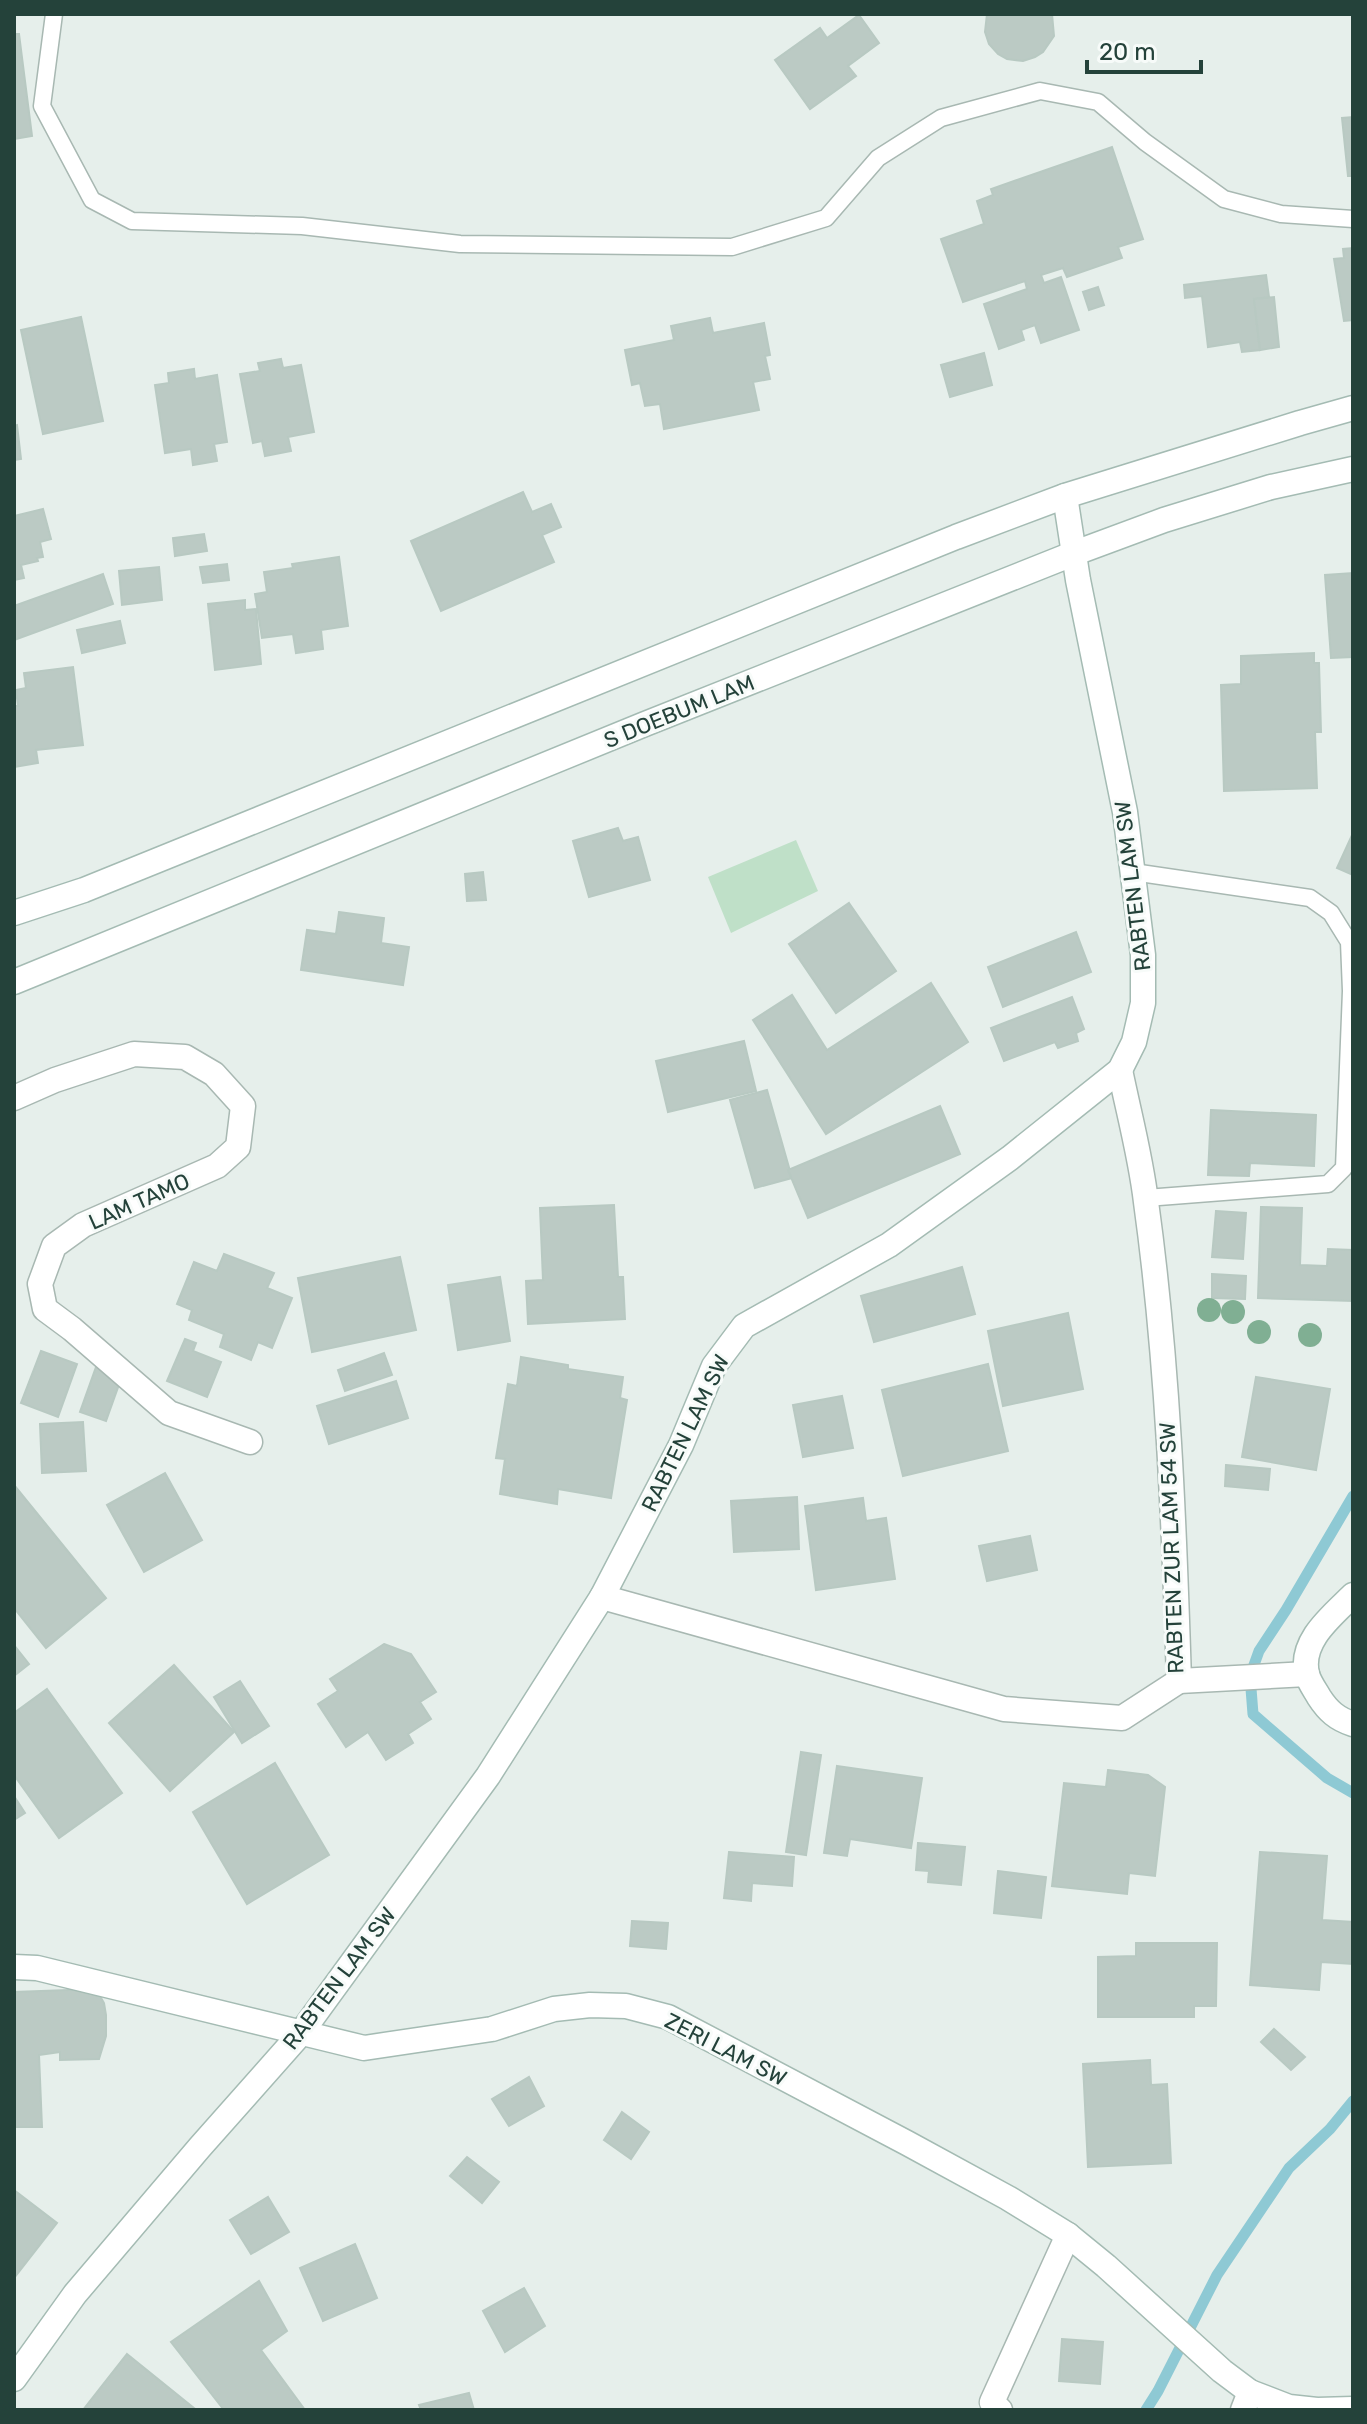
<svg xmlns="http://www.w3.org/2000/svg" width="1367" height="2424" viewBox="0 0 1367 2424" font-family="Rubik,sans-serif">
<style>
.green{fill:#bfe0c8}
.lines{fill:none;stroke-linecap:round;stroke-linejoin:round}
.stream{stroke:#8ec9d4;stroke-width:11}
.building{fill:#bbcac4;stroke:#b8c9c2;stroke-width:2}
.lane-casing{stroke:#a8b8b2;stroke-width:19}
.street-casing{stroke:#a8b8b2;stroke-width:27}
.secondary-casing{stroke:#a4bbb3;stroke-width:27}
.lane{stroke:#fff;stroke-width:16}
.street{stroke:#fff;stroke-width:24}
.secondary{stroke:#fff;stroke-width:24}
.tree{fill:#80af93}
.labels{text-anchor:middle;stroke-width:6;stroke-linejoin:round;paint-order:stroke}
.street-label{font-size:22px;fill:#24423a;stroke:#f7fbf9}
</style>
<rect width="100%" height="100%" fill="#e6efeb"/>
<polygon class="green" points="796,840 818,891 731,933 708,877"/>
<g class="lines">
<g class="stream">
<polyline points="1353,1496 1286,1610 1259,1651 1250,1676 1253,1714 1327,1778 1353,1793"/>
<polyline points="1146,2410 1158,2391 1217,2275 1289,2168 1330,2129 1353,2101"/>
</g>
</g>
<g class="building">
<polygon points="987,14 1052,14 1054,36 1043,52 1035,57 1023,61 1007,59 998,54 989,44 985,32"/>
<polygon points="859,15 879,43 848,66 856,76 810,109 775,60 820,28 827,38"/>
<polygon points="14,34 19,34 32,136 14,139"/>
<polygon points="1353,117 1353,176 1348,176 1342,118"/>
<polygon points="1112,147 1143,239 1118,247 1122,258 1067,277 1063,268 1041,275 1044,283 1061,277 1079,330 1041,343 1035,325 1021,330 1024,340 999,349 984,304 1027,289 1025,281 963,302 941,239 984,224 977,201 993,195 991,189"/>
<polygon points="1353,248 1353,320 1344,321 1334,259 1344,258 1343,249"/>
<polygon points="1266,275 1269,297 1254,299 1260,350 1242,352 1240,342 1208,347 1202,296 1185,298 1184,285"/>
<polygon points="1098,287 1104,305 1089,310 1083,292"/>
<polygon points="1274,297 1279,347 1260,350 1254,299"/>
<polygon points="81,317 103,421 43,434 21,330"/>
<polygon points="710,318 713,333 764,323 770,355 765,356 770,379 753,382 759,410 664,429 660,404 645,406 640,383 632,385 625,350 674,340 671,326"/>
<polygon points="984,353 992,385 950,397 941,365"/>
<polygon points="281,359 283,368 301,365 314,432 288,437 291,451 265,456 262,441 253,443 240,374 260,371 258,363"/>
<polygon points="194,369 195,379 217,375 227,442 214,444 217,461 193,465 191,449 165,453 155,385 169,383 168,373"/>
<polygon points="17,425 21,459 14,460 14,426"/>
<polygon points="523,492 532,512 551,504 561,527 542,535 554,562 441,611 411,541"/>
<polygon points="43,509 51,539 40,542 43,557 37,558 38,561 21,565 24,578 14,580 14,516"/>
<polygon points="204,534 207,551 175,556 173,538"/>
<polygon points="339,557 348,626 321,630 323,649 296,653 293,634 262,638 255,594 267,592 264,572 293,568 292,564"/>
<polygon points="227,564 229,580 203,583 200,567"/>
<polygon points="159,567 162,600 122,605 119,571"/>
<polygon points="1353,573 1353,657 1331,658 1325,575"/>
<polygon points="103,574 113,604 14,640 14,606"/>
<polygon points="245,600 245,610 256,609 261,664 215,670 208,604"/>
<polygon points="120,621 125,643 82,653 77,630"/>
<polygon points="1314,653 1314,663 1319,663 1321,732 1315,732 1317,788 1224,791 1221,685 1241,684 1241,656"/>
<polygon points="73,667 83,745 36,750 38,763 14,767 14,706 18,706 16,690 26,688 24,673"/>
<polygon points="618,828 623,841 638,837 650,880 589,897 573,841"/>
<polygon points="1353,833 1353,875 1337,868"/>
<polygon points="483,872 486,900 467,901 465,874"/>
<polygon points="849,903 896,971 836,1013 789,944"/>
<polygon points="339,912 384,918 381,943 409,947 403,985 301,970 307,930 336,934"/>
<polygon points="1076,932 1091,972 1003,1007 988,967"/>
<polygon points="931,983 968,1042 826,1134 753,1020 792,995 827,1050"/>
<polygon points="1072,997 1084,1029 1076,1033 1078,1041 1058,1048 1055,1042 1004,1061 991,1028"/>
<polygon points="744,1041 756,1091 668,1112 656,1061"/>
<polygon points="767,1090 792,1178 755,1188 730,1100"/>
<polygon points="940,1106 960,1154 808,1218 788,1170"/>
<polygon points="1211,1110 1316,1115 1314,1166 1250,1163 1249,1176 1208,1175"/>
<polygon points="614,1205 618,1277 623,1277 625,1319 528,1324 526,1281 543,1280 540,1208"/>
<polygon points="1261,1207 1302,1208 1300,1265 1327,1266 1328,1249 1353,1250 1353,1301 1258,1298"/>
<polygon points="1216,1211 1246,1213 1243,1259 1212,1257"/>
<polygon points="224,1254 274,1273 267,1288 292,1298 272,1348 258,1342 251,1360 220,1347 224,1334 189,1320 192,1310 177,1304 194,1262 217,1271"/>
<polygon points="400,1257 416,1330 312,1352 298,1278"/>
<polygon points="962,1267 975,1314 874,1342 861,1296"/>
<polygon points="1212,1274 1246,1276 1245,1299 1212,1298"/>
<polygon points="500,1277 510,1341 458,1350 448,1285"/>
<polygon points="1068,1313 1083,1389 1003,1406 988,1331"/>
<polygon points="185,1339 196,1343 193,1351 221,1362 207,1397 167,1381"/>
<polygon points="41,1351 77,1364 58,1417 21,1403"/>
<polygon points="384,1353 392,1375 345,1391 338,1370"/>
<polygon points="521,1357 568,1365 568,1369 623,1377 620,1398 627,1400 611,1498 558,1489 557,1504 500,1494 505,1459 496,1458 508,1384 517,1386"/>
<polygon points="988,1364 1008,1451 903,1476 882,1390"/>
<polygon points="96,1367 122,1376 106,1421 80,1412"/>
<polygon points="1256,1377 1330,1389 1316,1470 1242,1457"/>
<polygon points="396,1381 408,1418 329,1444 317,1406"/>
<polygon points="842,1396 853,1448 803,1457 793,1405"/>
<polygon points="83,1422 86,1471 42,1473 40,1424"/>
<polygon points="1226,1465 1270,1469 1268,1490 1225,1486"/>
<polygon points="165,1473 202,1540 144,1572 107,1505"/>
<polygon points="14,1485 106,1598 46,1648 14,1608"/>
<polygon points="797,1497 799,1549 734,1552 731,1501"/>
<polygon points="863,1498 866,1521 886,1518 895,1579 816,1590 805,1506"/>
<polygon points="1030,1536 1037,1570 987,1581 979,1546"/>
<polygon points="384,1644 411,1654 436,1692 420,1702 431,1719 408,1734 413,1743 386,1760 368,1732 346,1747 318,1704 338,1691 330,1679"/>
<polygon points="14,1645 29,1664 14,1676"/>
<polygon points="174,1665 234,1732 170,1791 109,1723"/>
<polygon points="240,1681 269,1726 242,1743 214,1697"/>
<polygon points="47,1689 122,1793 59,1838 14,1775 14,1713"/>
<polygon points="801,1752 821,1755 806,1855 786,1852"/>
<polygon points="275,1763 329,1855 247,1904 193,1812"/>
<polygon points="837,1766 922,1778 911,1848 850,1839 847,1856 824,1853"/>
<polygon points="1108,1770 1148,1775 1165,1787 1155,1876 1129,1873 1127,1894 1052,1886 1064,1783 1106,1787"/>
<polygon points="14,1796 25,1813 14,1820"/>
<polygon points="918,1843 965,1847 961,1885 928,1882 929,1871 916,1870"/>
<polygon points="729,1852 794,1857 792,1886 752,1883 751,1901 724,1898"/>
<polygon points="1260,1852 1327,1856 1322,1920 1353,1922 1353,1964 1321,1962 1319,1990 1250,1985"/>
<polygon points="998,1871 1046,1877 1041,1918 994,1913"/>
<polygon points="632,1921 668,1923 666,1949 630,1946"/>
<polygon points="1136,1943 1217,1943 1216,2006 1194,2006 1194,2017 1098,2017 1098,1957 1136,1956"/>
<polygon points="96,1989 104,2003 106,2015 106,2036 99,2059 60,2060 60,2052 39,2055 42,2127 14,2127 14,1992"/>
<polygon points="1274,2029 1305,2057 1291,2070 1261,2042"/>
<polygon points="1150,2060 1151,2085 1167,2084 1171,2163 1088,2167 1083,2064"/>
<polygon points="529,2077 544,2106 509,2126 492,2099"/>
<polygon points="622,2112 649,2132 631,2159 604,2140"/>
<polygon points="467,2157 499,2182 482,2203 450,2176"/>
<polygon points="14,2190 57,2223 14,2278"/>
<polygon points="268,2197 289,2232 251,2254 230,2220"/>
<polygon points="355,2244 377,2298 323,2321 300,2268"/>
<polygon points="259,2281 287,2331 261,2350 305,2410 224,2410 171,2342"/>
<polygon points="524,2288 545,2326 505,2352 483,2311"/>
<polygon points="1062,2339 1103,2342 1100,2384 1059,2381"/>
<polygon points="127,2354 194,2408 192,2410 83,2410"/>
<polygon points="469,2393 474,2410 421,2410 419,2405"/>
</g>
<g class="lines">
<g class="lane-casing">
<g id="lane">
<polyline points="54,14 42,106 92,200 132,221 302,226 460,244 732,247 826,218 878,158 941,118 1040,91 1098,102 1145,142 1224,199 1281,214 1353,219"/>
<polyline points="1133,872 1310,898 1331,913 1349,942 1351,991 1344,1168 1328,1184 1146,1198"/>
</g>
</g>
<g class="street-casing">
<g id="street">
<polyline points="14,1098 55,1080 134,1054 185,1057 214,1074 243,1106 238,1147 217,1166 83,1225 54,1246 40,1284 45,1309 72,1329 169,1413 250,1442"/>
<path d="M602 1597 1004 1709 1122 1718 1179 1681C1174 1521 1168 1361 1146 1202 1141 1158 1129 1114 1120 1070"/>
<polyline points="1179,1681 1307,1674"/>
<polyline points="1000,2410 992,2402 1068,2235"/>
<polyline points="1243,2410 1250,2392"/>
</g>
</g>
<g class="secondary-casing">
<g id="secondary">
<polyline points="14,913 84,890 956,537 1065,496 1300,423 1353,408"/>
<polyline points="14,982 645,724 1075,553 1164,520 1271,487 1353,469"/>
<path d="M1353 1595C1333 1615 1299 1641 1307 1674 1309 1682 1315 1690 1319 1697 1328 1711 1337 1719 1353 1724"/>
<polyline points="14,1967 37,1968 364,2048 492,2029 554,2009 590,2005 626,2006 668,2017 907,2143 1008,2198 1068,2235 1106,2266 1222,2371 1250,2392 1289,2407 1317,2410 1353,2409"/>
<polyline points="14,2379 75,2294 200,2147 301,2033 488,1776 602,1597 681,1445 714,1366 744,1326 889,1245 1010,1158 1120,1070 1134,1042 1143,1003 1143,955 1125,812 1078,580 1065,496"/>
</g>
</g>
<use href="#lane" class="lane"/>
<use href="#street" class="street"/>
<use href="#secondary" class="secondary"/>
</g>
<g class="tree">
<circle cx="1209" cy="1310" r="12"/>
<circle cx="1233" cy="1312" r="12"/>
<circle cx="1259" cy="1332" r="12"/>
<circle cx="1310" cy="1335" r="12"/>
</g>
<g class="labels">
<g class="street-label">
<text transform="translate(679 711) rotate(-22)" y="8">S DOEBUM LAM</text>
<text transform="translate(1132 886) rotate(-97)" y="8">RABTEN LAM SW</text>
<text transform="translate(139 1201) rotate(-24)" y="8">LAM TAMO</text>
<text transform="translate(685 1433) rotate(-64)" y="8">RABTEN LAM SW</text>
<text transform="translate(1171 1548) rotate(-92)" y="8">RABTEN ZUR LAM 54 SW</text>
<text transform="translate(339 1978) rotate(-53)" y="8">RABTEN LAM SW</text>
<text transform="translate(726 2049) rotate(27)" y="8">ZERI LAM SW</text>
</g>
</g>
<rect width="1367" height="2424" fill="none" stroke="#24423a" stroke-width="32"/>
<path d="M1087 60v12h114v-12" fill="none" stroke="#24423a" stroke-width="4"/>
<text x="1099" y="60" font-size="24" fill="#24423a" stroke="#f7fbf9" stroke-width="6" paint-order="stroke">20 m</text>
</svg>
